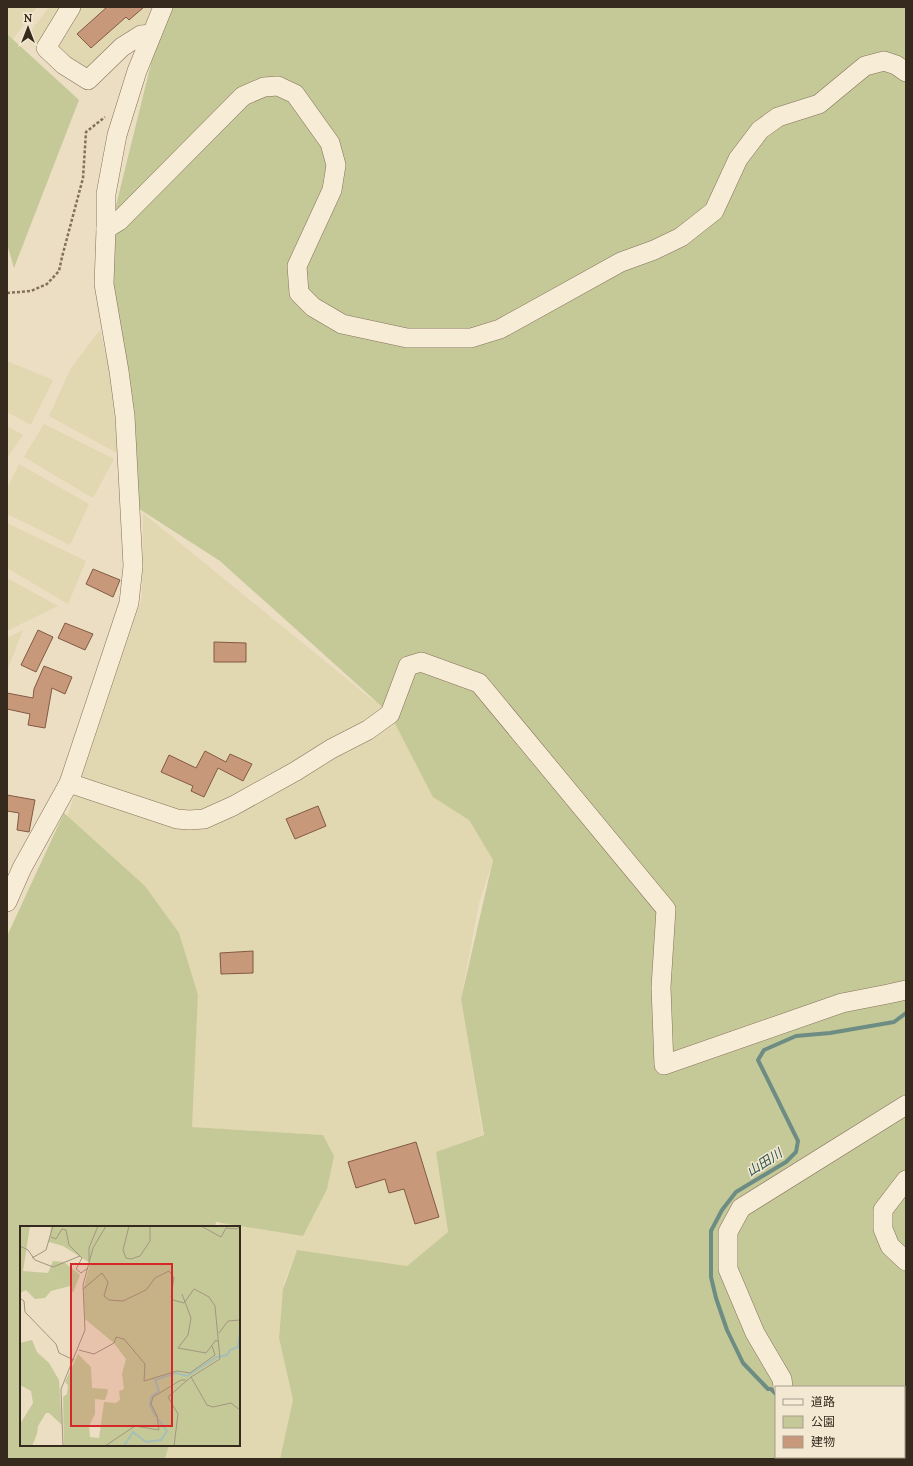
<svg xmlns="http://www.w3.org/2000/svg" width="913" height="1466" viewBox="0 0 913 1466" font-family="Lora,'Noto Sans JP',serif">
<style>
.farmland{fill:#e1d7b1}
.green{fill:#c5c998;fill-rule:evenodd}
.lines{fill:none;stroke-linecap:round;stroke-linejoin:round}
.stream{stroke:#6d8c83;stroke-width:4}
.building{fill:#c8987b;stroke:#835942}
.minor-casing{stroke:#85705b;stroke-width:20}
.path{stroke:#85705b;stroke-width:2.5;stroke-dasharray:3 2;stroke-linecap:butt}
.minor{stroke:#f7ecd6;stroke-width:19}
.labels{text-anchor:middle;stroke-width:3;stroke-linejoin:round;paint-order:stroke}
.water-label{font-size:13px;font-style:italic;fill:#2e5551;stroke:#f3e9d3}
.inset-river{fill:none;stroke:#a5bfb6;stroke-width:2}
.inset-road{fill:none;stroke:#a39681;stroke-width:1}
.view{fill:#d62828;fill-opacity:0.15;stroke:#d62828;stroke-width:2}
.inset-edge{fill:none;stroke:#36291e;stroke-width:2}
</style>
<rect width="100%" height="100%" fill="#ecdec3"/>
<g class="farmland">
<polygon points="7,7 37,7 13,39 7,34"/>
<polygon points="49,7 159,7 152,34 88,80 25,39"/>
<polygon points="100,330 114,388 117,453 49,416 71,368"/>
<polygon points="7,361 53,380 31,425 7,412"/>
<polygon points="44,424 114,459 93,498 24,457"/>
<polygon points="7,426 23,435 7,458"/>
<polygon points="19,464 89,504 70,545 7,514 7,488"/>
<polygon points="143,513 369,697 399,716 467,817 493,860 479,903 461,999 483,1135 436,1152 448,1232 407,1266 297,1250 284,1282 279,1338 293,1400 280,1459 165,1459 169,1445 239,1445 239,1227 219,1227 220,1221 323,1135 191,1127 198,995 67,817 142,598"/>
<polygon points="7,523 86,561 68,604 7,568"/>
<polygon points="7,578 58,606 9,630 7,629"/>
<polygon points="23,630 7,671 7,638"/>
</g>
<g class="green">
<path d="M165 7H906V1459H280L293 1400 279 1338 283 1289 297 1250 407 1266 448 1232 436 1152 484 1135 461 999 493 860 469 820 433 797 390 714 220 561 130 503 106 246ZM776 1387H904V1457H776Z"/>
<polygon points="7,34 79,100 14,268 7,244"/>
<polygon points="64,813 145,886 179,933 198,995 192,1127 323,1135 334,1156 327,1189 303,1236 216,1222 215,1227 21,1227 21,1445 169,1445 165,1459 7,1459 7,936"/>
</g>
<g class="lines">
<g class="stream">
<polyline points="776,1394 771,1389 768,1389 743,1363 727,1330 716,1298 711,1277 711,1231 722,1210 736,1192 786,1162 796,1152 798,1141 758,1060 764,1050 796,1036 830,1033 894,1022 906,1013"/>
<polyline points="839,1457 840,1459"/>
</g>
</g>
<g class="building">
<polygon points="107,7 144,7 129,20 126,17 91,48 77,34"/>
<polygon points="93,569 120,580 113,597 86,584"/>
<polygon points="65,623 93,634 85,650 58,638"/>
<polygon points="38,630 53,637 36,672 21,665"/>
<polygon points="214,642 246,643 246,662 214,662"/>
<polygon points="44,666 72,677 65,694 52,688 45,728 28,725 30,714 7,709 7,693 33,698 34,689"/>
<polygon points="205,751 226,762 230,754 252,764 243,781 218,768 204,797 191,791 193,786 161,772 169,755 196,768"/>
<polygon points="7,795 35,800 29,832 17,830 19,813 7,811"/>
<polygon points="318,806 326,826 295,839 286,819"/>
<polygon points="253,951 253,973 221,974 220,953"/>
<polygon points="416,1142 439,1217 415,1224 404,1189 389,1193 385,1179 356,1188 348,1162"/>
</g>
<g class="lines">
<g class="minor-casing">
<g id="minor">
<polyline points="71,7 46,48 64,65 88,80 122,47 141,35 152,34"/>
<polyline points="106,229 119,221 243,96 264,87 278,86 295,94 330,143 336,165 332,190 297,266 299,293 313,307 342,324 407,338 471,338 500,329 621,262 654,250 681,237 714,211 738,159 760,130 778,117 819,104 865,66 884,61 896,65 906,72"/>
<polyline points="69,783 177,819 189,820 204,819 233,806 296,771 331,749 368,730 390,714 408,666 421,662 479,683 666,909 661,987 664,1065 842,1003 888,994 906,990"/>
<polyline points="7,902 22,868 69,783 129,603 133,566 125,416 119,371 104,284 106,229 106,194 117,135 137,71 163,7"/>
<polyline points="906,1180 883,1210 883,1229 890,1246 906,1261"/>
<polyline points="783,1387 782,1379 755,1333 728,1269 728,1232 741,1208 906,1105"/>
<polyline points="789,1457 790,1459"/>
</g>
</g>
<polyline class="path" points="7,293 31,291 47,284 59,271 62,257 83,178 86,132 105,117"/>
<use href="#minor" class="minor"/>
</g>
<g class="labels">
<g class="water-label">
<text transform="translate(764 1162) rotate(-33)" y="5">山田川</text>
</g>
</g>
<g transform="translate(20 1226)">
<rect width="220" height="220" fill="#ecdec3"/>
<path d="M0 0H10L3 45 28 47 33 35 44 36 60 49 53 67 50 60 31 65 25 72 15 73 6 64 0 67ZM31 0H220V220H44L43 171 47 168 48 159 45 156 58 128 71 141 72 162 87 163 88 165 85 174 75 173V188L69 200 70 211 79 212 84 176 96 177 100 174 99 165 104 163 102 148 106 133 94 117 65 93 63 65 70 37 43 20 29 16ZM12 114 17 126 29 137 39 154 42 199 29 187H26L18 200 17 208 12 220H0V198L13 177 11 165 0 159V117Z" fill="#c5c998"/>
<path class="inset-river" d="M136 191 130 179 131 171 139 165 135 154 156 147 167 150 197 131 207 129 210 124 218 121 220 106M104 220 113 206 126 216 141 214 147 205 138 193"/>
<path class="inset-road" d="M109 0 103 24 106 32 111 33 120 30 130 15V0M181 0 201 11 206 2 217 3 220 0M31 11 36 13 42 3 46 4 49 19 62 32 56 43 61 47 68 42M0 20 8 24 15 34 33 41 60 30M12 32 26 24 33 0M69 35V22L78 0M63 63 82 47 88 56 84 70 89 74 103 75 126 64 135 52 149 45 154 52 151 71 153 74 164 77 174 63 189 71 195 80 200 133 171 151 187 179 193 181 211 177 220 184M162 68 171 92 168 109 158 122 186 127 196 114 198 116M0 72 4 75 5 86 36 118 39 127 54 134M199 107 208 95 220 94M59 124 74 128 94 117 96 111 104 113 125 138 124 155 157 145 170 147 195 129 192 120M43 220 41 163 65 104 63 59 73 22 86 0M85 220 115 200 139 204 137 190 131 178 133 171 161 154H166M154 220 158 188 148 171 171 151"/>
<path class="view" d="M51 38H152V200H51Z"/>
<rect width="220" height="220" class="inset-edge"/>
</g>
<rect width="913" height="1466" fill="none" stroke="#36291e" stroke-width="16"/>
<rect x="775" y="1386" width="130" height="72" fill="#f3e9d3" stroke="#a79c8b"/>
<rect x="783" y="1399" width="20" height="6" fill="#f7ecd6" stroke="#a79c8b"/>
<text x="811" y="1406" font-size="12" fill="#36291e">道路</text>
<rect x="783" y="1416" width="20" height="12" fill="#c5c998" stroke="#a79c8b"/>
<text x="811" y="1426" font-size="12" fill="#36291e">公園</text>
<rect x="783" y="1436" width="20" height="12" fill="#c8987b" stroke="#a79c8b"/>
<text x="811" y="1446" font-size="12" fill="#36291e">建物</text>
<g transform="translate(28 28)" stroke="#f3e9d3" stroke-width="3" paint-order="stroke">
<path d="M0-3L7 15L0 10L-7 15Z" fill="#36291e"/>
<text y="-6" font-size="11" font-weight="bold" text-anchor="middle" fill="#36291e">N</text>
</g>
</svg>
